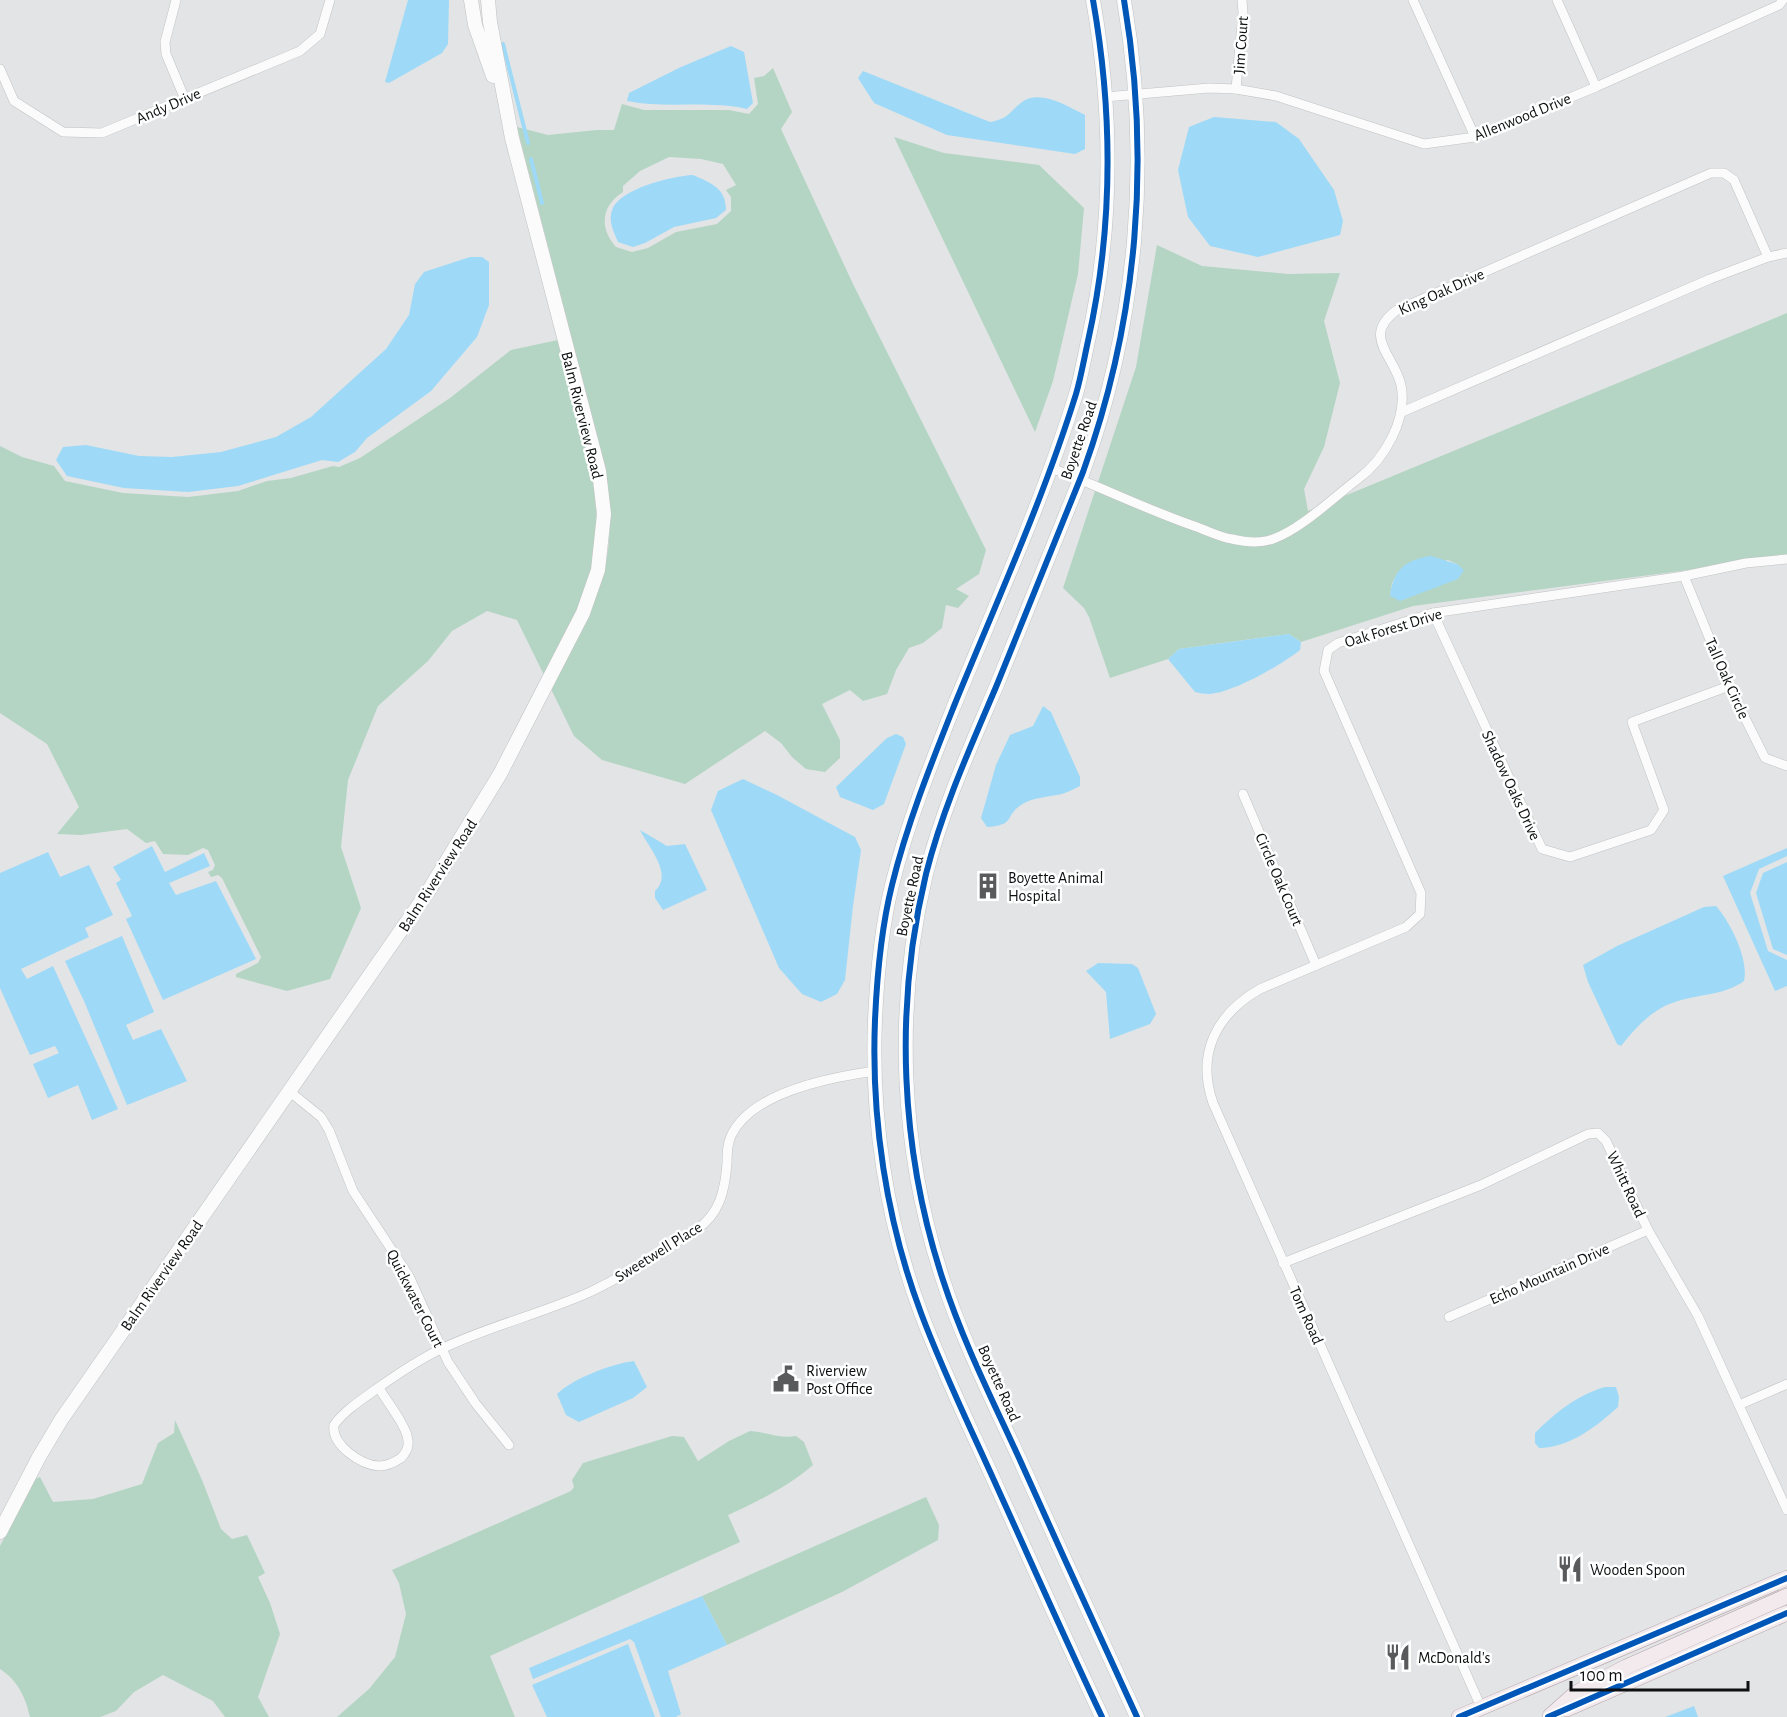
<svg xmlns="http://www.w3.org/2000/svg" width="1787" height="1717" viewBox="0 0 1787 1717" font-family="'Alegreya Sans',sans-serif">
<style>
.green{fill:#b4d5c3;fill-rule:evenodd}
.water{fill:#9edaf7}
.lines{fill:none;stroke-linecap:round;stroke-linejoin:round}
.stream{stroke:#9edaf7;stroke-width:4}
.minor-casing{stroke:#c0c2c3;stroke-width:10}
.secondary-casing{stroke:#c0c2c3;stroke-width:15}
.primary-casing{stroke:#b4a7ac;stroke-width:16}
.minor{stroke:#fbfbfb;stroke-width:9}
.secondary{stroke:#fbfbfb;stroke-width:14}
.primary{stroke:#f2eaed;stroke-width:15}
.cycleway-casing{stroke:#fff;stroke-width:10}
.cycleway{stroke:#0057b8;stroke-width:6}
.labels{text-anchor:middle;stroke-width:5;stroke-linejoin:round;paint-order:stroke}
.street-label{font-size:16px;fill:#0d0f10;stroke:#fff}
.poi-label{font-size:16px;fill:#0d0f10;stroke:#fff;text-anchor:start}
</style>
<rect width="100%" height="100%" fill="#e2e4e6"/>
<g class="green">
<path d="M773 68 792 112 781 129 853 284 986 550 979 574 956 589 969 596 958 608 946 605 942 628 923 643 909 648 896 670 887 694 863 701 850 690 822 704 840 740V758L825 772 806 769 792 757 781 743 765 731 685 784 602 760 574 736 551 689C571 651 593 613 604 571 613 538 609 503 606 470L517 127 548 135 597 130H614L622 104 644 110H729L749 114 758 104 754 78 764 76ZM669 157 701 159 723 164 736 185 726 190 731 197V211L717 224 676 232 648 248 632 252 616 247C599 228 601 206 623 192V186L640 171Z"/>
<polygon points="894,137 944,153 1039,165 1084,208 1078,274 1053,381 1035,432"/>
<path d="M1157 245 1202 266 1288 274 1340 273 1324 321 1340 383 1324 447 1304 489 1308 511 1787 313V557L1413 606 1301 642 1289 634 1179 649 1168 659 1110 678 1089 617 1084 608 1063 588 1136 367ZM1448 560 1457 564 1463 570 1390 596 1392 583 1398 572Z"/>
<path d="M558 340C575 408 610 501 591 570 581 608 562 641 544 675L517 620 487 611 452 631 428 661 378 706 348 780 341 847 361 908 330 979 287 991 236 977V974L258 963 261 957 222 878 218 875 211 877 208 872 213 870 215 865 208 850 203 848 188 855 163 854 155 841 146 843 127 829 81 835 57 834 79 807 47 744 0 713V446L22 457 54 466 65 481 123 493 188 497 238 491 267 481 291 478 333 466 339 467 360 458 450 398 511 350Z"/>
<path d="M175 1420 202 1480 221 1529 232 1539 247 1535 265 1573 258 1577 270 1603 280 1634 258 1697 269 1717H225L213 1701 163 1675 134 1692 116 1711 100 1717H30C25 1696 18 1681 0 1669V1546L35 1479 40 1477 53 1502 93 1499 142 1484 158 1443 174 1433Z"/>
<path d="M750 1431C766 1432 781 1439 796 1436L804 1442 813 1465C787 1487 759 1501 728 1515L740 1542 490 1656 515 1717H337L369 1689 395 1657 406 1614 399 1583 392 1570 571 1491 574 1487 572 1480 583 1463 672 1436 684 1437 698 1461 729 1441Z"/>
<polygon points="926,1497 939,1525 938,1540 842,1592 727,1645 702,1596"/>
</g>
<g class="water">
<polygon points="408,0 449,0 448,44 442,53 389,83 385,82"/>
<path d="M731 46 744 52 753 103 747 109C707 100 666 109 627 101L629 93 681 67Z"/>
<path d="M863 71 990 122C1009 119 1009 112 1022 102 1040 89 1067 106 1085 115V149L1075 154 947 135 874 103 858 78Z"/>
<polygon points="1214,117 1276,122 1299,139 1334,190 1343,221 1340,235 1258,257 1210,246 1188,217 1178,170 1189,127"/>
<path d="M693 175C711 183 726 188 726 210L716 218 674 227 645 243 633 247 618 242C614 232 608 222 612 210 619 189 672 176 693 175Z"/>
<polygon points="470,257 482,257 489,262 489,305 477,337 431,391 367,438 355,452 338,462 322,460 238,486 188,492 124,488 67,476 56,460 63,447 86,445 139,456 172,457 221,452 276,437 311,417 386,349 409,315 415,284 424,272"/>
<path d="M1431 556 1457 564 1464 570 1458 579 1400 601 1390 596C1393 570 1405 560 1431 556Z"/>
<path d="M1289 634 1301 642 1300 650C1281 665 1233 693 1209 694 1204 694 1199 693 1195 692L1168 659 1179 649Z"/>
<path d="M1043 706 1051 712 1080 777V786C1074 789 1068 792 1062 794 1049 797 1033 797 1021 805 1004 816 1016 825 987 827L981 818 996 765 1010 735 1033 726Z"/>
<polygon points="896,734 903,737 906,744 884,804 873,810 840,797 836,787 887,738"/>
<polygon points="743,779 777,795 855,837 861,850 853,906 845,980 837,994 821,1002 802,994 779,968 711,810 718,791"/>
<path d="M640 830 667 846 685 844 707 890 663 910 655 898V891C674 874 648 847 640 830Z"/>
<polygon points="152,846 165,872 204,853 210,866 169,883 176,895 216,881 256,959 163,1000 126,919 132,916 116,883 121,880 113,867"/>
<polygon points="1787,848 1787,856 1759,869 1750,893 1768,951 1787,960 1787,986 1775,991 1723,876"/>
<polygon points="48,852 60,877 89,865 113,915 85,928 89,937 21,969 27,979 53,966 118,1109 92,1120 78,1085 48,1098 33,1064 59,1053 55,1046 30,1055 0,988 0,873"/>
<polygon points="1787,862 1787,955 1773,949 1756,893 1763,873"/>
<path d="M1716 906C1731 923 1749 960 1744 981 1725 995 1700 994 1678 1001 1653 1008 1636 1027 1621 1046L1617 1044 1588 982 1583 965 1617 946 1704 907Z"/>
<polygon points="122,936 154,1012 126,1025 133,1040 161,1029 187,1081 127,1105 84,1001 65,961"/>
<polygon points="1098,963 1132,964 1138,968 1156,1014 1150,1024 1110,1039 1106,992 1086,971"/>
<path d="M634 1361 647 1387 633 1398 579 1422 566 1415 557 1394C574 1378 611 1364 634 1361Z"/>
<path d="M1605 1387H1616L1619 1397 1618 1407C1597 1426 1569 1448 1539 1448L1535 1443V1433C1555 1413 1577 1395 1605 1387Z"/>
<polygon points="702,1596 727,1645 668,1671 681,1714 676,1717 661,1717 634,1642 630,1639 533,1679 529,1668"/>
<polygon points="628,1644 655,1717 547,1717 532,1685"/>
<polygon points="1694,1706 1698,1717 1665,1717 1668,1716"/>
</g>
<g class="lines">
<g class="stream">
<polyline points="503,44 528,143"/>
<polyline points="531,159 542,203"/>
</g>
<g class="minor-casing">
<g id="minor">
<polyline points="176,0 165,42 166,54 184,97"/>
<polyline points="1413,0 1475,137"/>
<polyline points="1557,0 1596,87"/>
<polyline points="0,69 14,101 63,132 102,133 300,51 320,34 330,0"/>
<polyline points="1236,89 1243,13 1242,0"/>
<polyline points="1105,97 1209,88 1236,89 1276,96 1424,144 1475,137 1596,87 1779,5 1783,0"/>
<polyline points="1402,412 1710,279 1768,257 1787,253"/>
<path d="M1051 468C1099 486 1145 509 1194 526 1206 530 1219 537 1232 539 1245 542 1260 544 1273 539 1300 530 1334 497 1358 479 1384 460 1408 419 1401 385 1394 355 1361 336 1397 310L1711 173H1724L1734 180 1768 257"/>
<polyline points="1684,576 1729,686 1765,758 1787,766"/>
<polyline points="1433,613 1542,849 1570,857 1651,830 1664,810 1632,722 1729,686"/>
<polyline points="1243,794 1316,965"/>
<polyline points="289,1091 321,1117 329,1130 353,1191 409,1276 448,1362 476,1404 509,1445"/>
<polyline points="1283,1263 1481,1185 1588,1134 1598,1133 1606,1141 1648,1230 1698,1316 1787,1510"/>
<polyline points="1449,1317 1648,1230"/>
<path d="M379 1388C387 1402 407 1426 408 1441 409 1448 406 1453 401 1458 395 1462 387 1466 379 1466 361 1465 331 1445 334 1425 344 1411 361 1400 375 1390 396 1375 418 1360 441 1349 489 1326 541 1314 590 1292 626 1275 662 1252 696 1230 720 1214 725 1190 727 1163 727 1154 727 1145 731 1136 751 1092 832 1077 875 1071"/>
<polyline points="1739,1405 1787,1384"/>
<path d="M1481 1707 1213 1103C1196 1054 1216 1014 1260 989L1406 927 1420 914 1421 893 1324 671 1328 650 1338 643 1433 613 1684 576 1746 563 1787 559"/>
</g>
</g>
<g class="secondary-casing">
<g id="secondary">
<polyline points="471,0 475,25 493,76"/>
<path d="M1093 0C1113 113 1113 229 1088 341 1084 359 1081 377 1076 394 1043 500 996 603 954 706 931 764 907 824 892 885 881 929 877 975 875 1020 871 1118 886 1220 921 1313 943 1372 971 1429 997 1487 1032 1564 1066 1641 1102 1717"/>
<path d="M1124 0C1151 159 1138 320 1083 472 1054 544 1025 616 996 687 970 748 942 810 926 874 894 1007 900 1150 943 1280 964 1345 996 1407 1024 1469 1061 1552 1099 1634 1137 1717"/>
<polyline points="0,1532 39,1457 61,1420 429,890 500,774 583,613 598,570 604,514 599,471 512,138 490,22 488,0"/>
</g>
</g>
<g class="primary-casing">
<g id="primary">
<polyline points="1567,1709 1787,1613"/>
<polyline points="1550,1716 1576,1693 1626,1667 1787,1596"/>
<polyline points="1459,1717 1787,1578"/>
</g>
</g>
<use href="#minor" class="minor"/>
<use href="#secondary" class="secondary"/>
<use href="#primary" class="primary"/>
<g class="cycleway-casing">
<g id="cycleway">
<path d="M1093 0C1113 113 1113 229 1088 341 1084 359 1081 377 1076 394 1043 500 996 603 954 706 931 764 907 824 892 885 881 929 877 975 875 1020 871 1118 886 1220 921 1313 943 1372 971 1429 997 1487 1032 1564 1066 1641 1102 1717"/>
<path d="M1124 0C1151 159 1138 320 1083 472 1054 544 1025 616 996 687 970 748 942 810 926 874 894 1007 900 1150 943 1280 964 1345 996 1407 1024 1469 1061 1552 1099 1634 1137 1717"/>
<polyline points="1459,1717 1787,1578"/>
<polyline points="1548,1717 1787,1613"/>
</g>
</g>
<use href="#cycleway" class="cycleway"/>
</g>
<defs>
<g id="building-bare" transform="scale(2.07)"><path d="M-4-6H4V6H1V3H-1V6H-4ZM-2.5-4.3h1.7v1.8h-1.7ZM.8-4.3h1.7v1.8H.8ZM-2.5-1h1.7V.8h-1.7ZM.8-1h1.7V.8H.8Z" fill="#585a5b" stroke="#fff" stroke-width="2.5" paint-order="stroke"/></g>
<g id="civic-bare" transform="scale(2.07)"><path d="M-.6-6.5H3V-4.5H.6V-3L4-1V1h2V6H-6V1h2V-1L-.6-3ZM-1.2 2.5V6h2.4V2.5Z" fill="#585a5b" stroke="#fff" stroke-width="2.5" paint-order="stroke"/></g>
<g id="restaurant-bare" transform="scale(2.07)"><path d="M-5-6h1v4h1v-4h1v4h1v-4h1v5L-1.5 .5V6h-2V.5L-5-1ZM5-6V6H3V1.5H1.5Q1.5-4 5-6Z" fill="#585a5b" stroke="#fff" stroke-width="2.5" paint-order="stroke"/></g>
</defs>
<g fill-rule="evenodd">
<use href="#building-bare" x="988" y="886"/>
<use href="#civic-bare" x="786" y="1379"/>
<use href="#restaurant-bare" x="1570" y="1569"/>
<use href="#restaurant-bare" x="1398" y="1657"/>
</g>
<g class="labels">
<g class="street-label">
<text transform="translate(1240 45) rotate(-86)" y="6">Jim Court</text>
<text transform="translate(168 105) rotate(-23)" y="6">Andy Drive</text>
<text transform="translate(1522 116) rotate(-22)" y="6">Allenwood Drive</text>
<text transform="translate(1441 291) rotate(-24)" y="6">King Oak Drive</text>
<text transform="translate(583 415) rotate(76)" y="6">Balm Riverview Road</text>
<text transform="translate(1078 440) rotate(-71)" y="6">Boyette Road</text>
<text transform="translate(1393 627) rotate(-17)" y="6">Oak Forest Drive</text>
<text transform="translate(1728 678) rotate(66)" y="6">Tall Oak Circle</text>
<text transform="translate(1512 785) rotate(65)" y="6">Shadow Oaks Drive</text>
<text transform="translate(437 875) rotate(-57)" y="6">Balm Riverview Road</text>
<text transform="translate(1280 879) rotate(67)" y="6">Circle Oak Court</text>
<text transform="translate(909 896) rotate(-78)" y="6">Boyette Road</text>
<text transform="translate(1627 1184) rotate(65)" y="6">Whitt Road</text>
<text transform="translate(658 1251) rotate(-32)" y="6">Sweetwell Place</text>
<text transform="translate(1549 1273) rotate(-24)" y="6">Echo Mountain Drive</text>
<text transform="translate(161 1275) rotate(-55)" y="6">Balm Riverview Road</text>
<text transform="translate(416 1298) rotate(63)" y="6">Quickwater Court</text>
<text transform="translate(1307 1315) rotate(66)" y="6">Tom Road</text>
<text transform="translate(1000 1383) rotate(66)" y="6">Boyette Road</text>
</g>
<g class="poi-label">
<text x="1008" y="883">Boyette Animal<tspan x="1008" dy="18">Hospital</tspan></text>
<text x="806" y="1376">Riverview<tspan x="806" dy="18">Post Office</tspan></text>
<text x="1590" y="1575">Wooden Spoon</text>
<text x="1418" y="1663">McDonald's</text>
</g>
</g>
<path d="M1571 1681v9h177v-9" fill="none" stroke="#0d0f10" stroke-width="3"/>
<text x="1580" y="1681" font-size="18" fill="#0d0f10" stroke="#ffffff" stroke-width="4.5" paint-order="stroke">100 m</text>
</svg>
